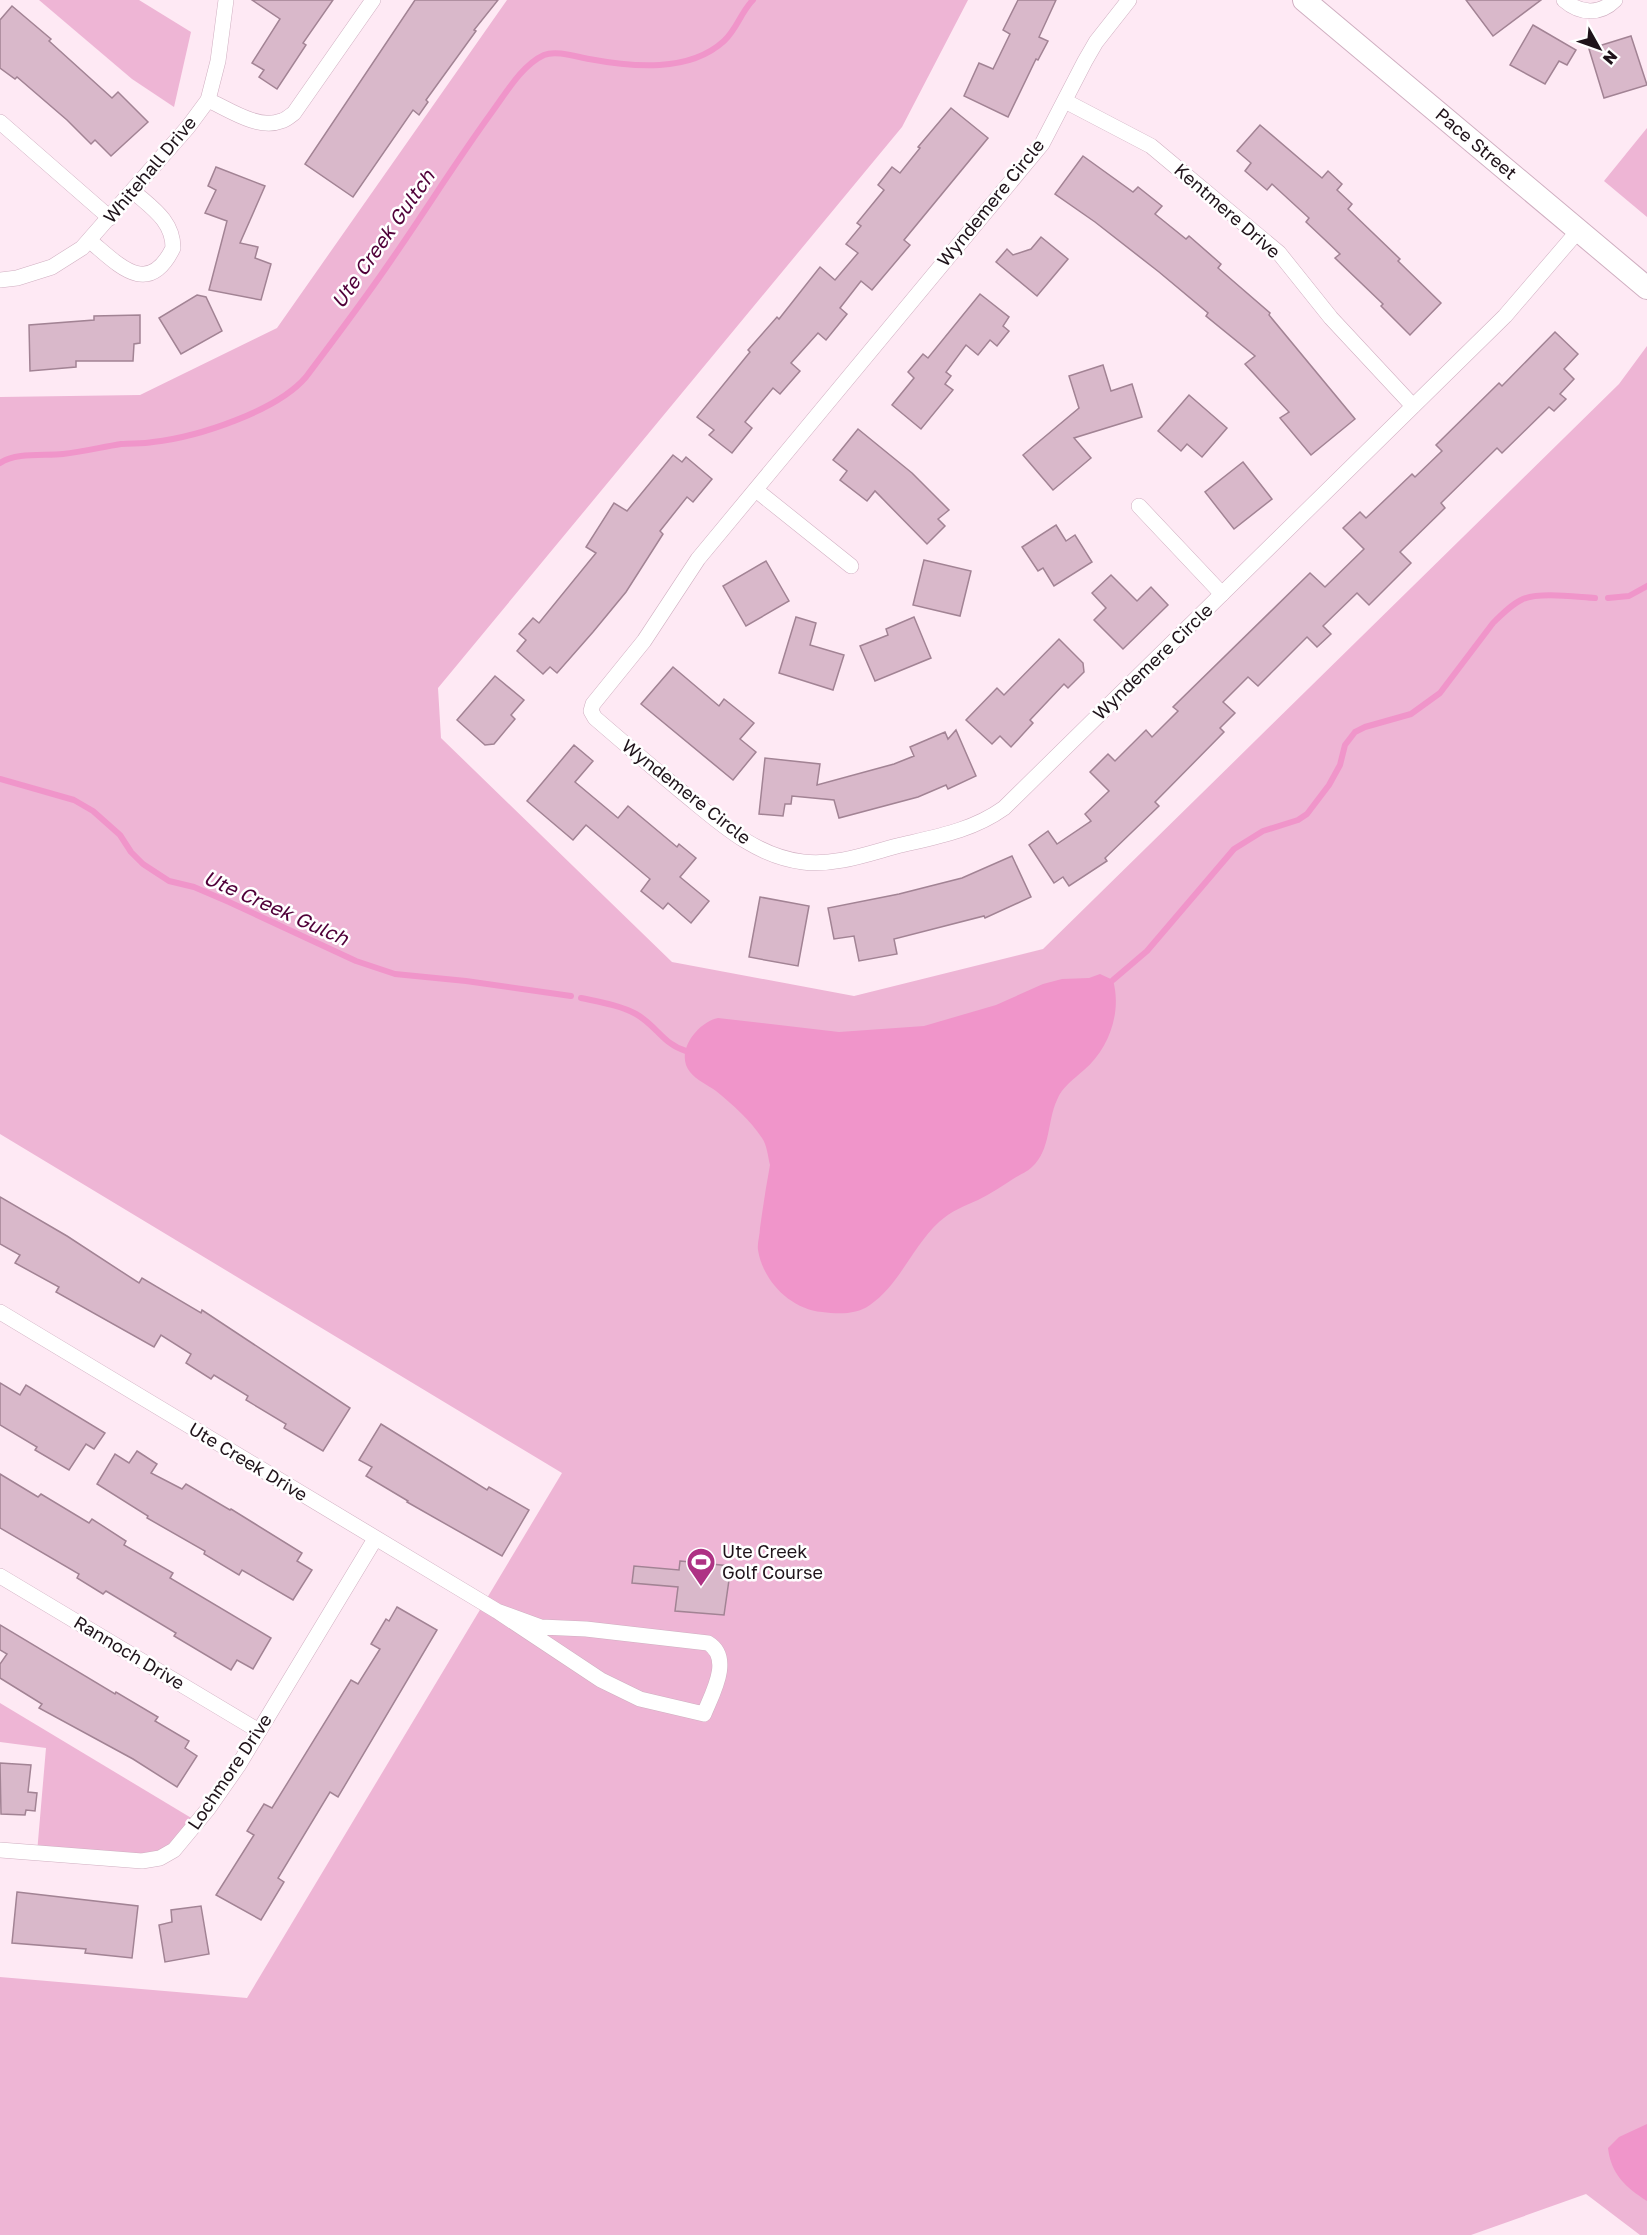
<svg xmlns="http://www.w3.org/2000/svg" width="1647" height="2235" viewBox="0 0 1647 2235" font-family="'Golos Text',sans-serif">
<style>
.green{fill:#eeb5d5}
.water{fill:#f095ca}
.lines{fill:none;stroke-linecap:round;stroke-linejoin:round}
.stream{stroke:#f095ca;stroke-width:6}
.building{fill:#d9b8ca;stroke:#a28394;stroke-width:1.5}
.minor-casing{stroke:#d0afc1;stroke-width:16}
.secondary-casing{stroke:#d0afc1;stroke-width:24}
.minor{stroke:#fff;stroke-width:15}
.secondary{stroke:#fff;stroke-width:22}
.labels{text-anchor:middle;stroke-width:5;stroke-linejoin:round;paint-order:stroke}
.street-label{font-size:18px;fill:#1f131a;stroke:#fff}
.poi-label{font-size:18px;fill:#1f131a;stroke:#fff;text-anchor:start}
.water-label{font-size:20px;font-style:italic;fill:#500039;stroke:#fff}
</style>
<rect width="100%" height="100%" fill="#fee9f4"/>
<g class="green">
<polygon points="39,0 139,0 191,32 174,107 132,79"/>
<polygon points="507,0 968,0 902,127 438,688 441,738 672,962 854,996 1043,949 1619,384 1647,346 1647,2235 1640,2235 1586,2194 1471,2235 0,2235 0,1977 247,1998 562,1473 0,1134 0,397 140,395 277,328"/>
<polygon points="1647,128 1647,217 1604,181"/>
<polygon points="0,1703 198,1822 169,1854 37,1853 46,1748 0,1742"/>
</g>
<g class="water">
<path d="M1100 974 1113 980C1122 1012 1109 1049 1084 1070 1074 1079 1062 1087 1057 1100 1047 1121 1051 1150 1032 1167 1027 1172 1019 1175 1013 1179 1002 1186 990 1194 978 1200 964 1206 951 1211 939 1222 912 1247 900 1284 870 1305 856 1315 838 1314 822 1312 790 1309 763 1281 758 1250 757 1243 760 1235 760 1228 763 1207 766 1186 770 1165 768 1157 767 1145 762 1138 751 1121 732 1104 716 1091 708 1085 696 1080 690 1072 674 1052 698 1022 718 1018L839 1032 924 1026 996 1005 1043 984 1062 979 1089 978Z"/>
<path d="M1647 2124V2201C1625 2187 1611 2174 1608 2148L1619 2137Z"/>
</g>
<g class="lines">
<g class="stream">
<path d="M0 463C16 452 44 456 63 454 82 452 102 447 121 444 132 443 143 444 153 442 198 437 277 411 306 377 335 338 365 299 392 259 426 210 457 160 492 112 506 93 522 65 544 55 556 50 577 57 589 59 632 67 689 73 724 41 737 29 741 12 753 0"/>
<polyline points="1608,598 1629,596 1647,586"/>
<polyline points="0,779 74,800 93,811 120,835 131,852 143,864 169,881 194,887 229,902 356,961 395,974 466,981 571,996"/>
<path d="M1113 980 1147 951 1234 849 1263 831 1298 820 1307 814 1329 785 1340 765 1345 745 1355 732 1365 727 1411 714 1440 693 1493 623C1502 614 1512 604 1523 599 1541 592 1576 597 1595 598"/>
<path d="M581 998C599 1002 619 1005 636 1014 656 1025 664 1045 686 1051"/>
</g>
</g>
<g class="building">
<polygon points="252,0 333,0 303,43 306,45 277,89 259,77 264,70 252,63 280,19"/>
<polygon points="415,0 498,0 474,30 476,31 426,100 428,102 419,115 413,110 353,197 305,164"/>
<polygon points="1018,0 1056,0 1039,37 1048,41 1038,60 1036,59 1008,117 964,96 979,63 993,69 1010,34 1003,30"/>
<polygon points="1466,0 1541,0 1493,36"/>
<polygon points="12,6 51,39 49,41 112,98 118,92 148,122 111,156 95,140 91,144 67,120 17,77 15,79 0,68 0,20"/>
<polygon points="1533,25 1576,50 1567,65 1559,61 1545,84 1510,65"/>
<polygon points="1631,36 1647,85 1604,98 1589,49"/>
<polygon points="951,108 988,138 904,240 910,245 872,290 861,281 840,308 847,314 826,340 818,333 791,363 800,371 780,394 773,388 745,422 752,428 732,453 709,435 714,430 697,417 750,352 748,350 777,317 779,319 820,267 835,280 858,253 846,244 861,226 857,223 884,190 878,185 892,167 900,173 920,148 918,147"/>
<polygon points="1260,125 1322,178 1328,171 1342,184 1337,190 1352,204 1348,209 1400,259 1398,261 1441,303 1410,335 1381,306 1383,304 1335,258 1340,254 1306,222 1309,218 1272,184 1267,190 1245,171 1251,163 1237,151"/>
<polygon points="1083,156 1133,192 1138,187 1162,206 1155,214 1186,239 1189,236 1221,264 1218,268 1270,313 1269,315 1355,419 1311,455 1280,418 1289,412 1245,364 1255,356 1206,316 1208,313 1159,272 1095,222 1055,194"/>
<polygon points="216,167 265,186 240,243 258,247 255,258 271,264 261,300 209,290 227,221 205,213 216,190 208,186"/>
<polygon points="1041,237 1068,259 1037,296 996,262 1007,249 1013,255 1031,249"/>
<polygon points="980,294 1009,317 1003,326 1009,331 997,346 990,340 978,355 966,345 946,372 951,376 945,384 953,390 921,429 892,405 914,378 908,372 923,354 928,358"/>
<polygon points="197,295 206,297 222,331 181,354 159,318"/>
<polygon points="140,315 140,343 134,344 133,361 76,361 76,367 30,371 29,325 94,320 94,316"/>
<polygon points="1555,332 1578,354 1564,369 1574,379 1560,394 1566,399 1554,411 1549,407 1502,453 1497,448 1441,503 1445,508 1400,552 1411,563 1369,605 1357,593 1323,626 1331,634 1317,647 1307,637 1258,686 1248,677 1223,702 1235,713 1220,728 1224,732 1155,802 1159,806 1105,858 1107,861 1069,886 1063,877 1054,883 1029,845 1048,831 1057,844 1091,821 1085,814 1109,791 1090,772 1108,754 1115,761 1146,730 1152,737 1178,711 1173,707 1310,573 1325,587 1364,549 1343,528 1360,512 1366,518 1412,474 1415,477 1442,451 1436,445 1499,383 1502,386"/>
<polygon points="1103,365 1111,391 1132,384 1142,417 1074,438 1091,458 1053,490 1023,455 1079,408 1069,376"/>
<polygon points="1189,395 1227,428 1202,457 1187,444 1181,451 1158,431"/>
<polygon points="858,429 912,473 949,510 938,519 945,526 927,544 875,491 867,501 840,480 847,471 833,460"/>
<polygon points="673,455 682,462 686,457 712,479 693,502 687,497 660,531 663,534 626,592 593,632 557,673 550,667 543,674 517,651 526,640 519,634 533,618 539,623 596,553 586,547 614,503 627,511"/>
<polygon points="1243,462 1272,499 1234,529 1205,492"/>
<polygon points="1056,525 1066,541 1075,535 1092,562 1054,586 1043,568 1038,571 1022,547"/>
<polygon points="924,560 971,571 960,616 913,605"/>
<polygon points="766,561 789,601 746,626 723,586"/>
<polygon points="1111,575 1137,601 1151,587 1168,605 1123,649 1094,620 1106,608 1092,593"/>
<polygon points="796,617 816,623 810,645 844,655 833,690 779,673"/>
<polygon points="914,617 931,658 875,681 860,646 888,635 886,629"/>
<polygon points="1059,639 1083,663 1084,672 1068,688 1064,684 1030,720 1033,723 1011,747 1000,736 992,744 966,720 997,688 1004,695"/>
<polygon points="673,667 719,706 724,699 754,723 740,739 756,752 733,780 641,704"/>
<polygon points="495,676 524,700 511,715 515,719 494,744 485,745 457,720"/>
<polygon points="956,730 976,776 948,789 946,785 918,797 839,818 834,800 792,796 791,804 785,804 783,816 759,814 765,758 820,764 817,785 894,764 914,756 910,747 945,732 948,739"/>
<polygon points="574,745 593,761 575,782 618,818 628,806 677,847 679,844 696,858 680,877 709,901 691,923 668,903 663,909 641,891 650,879 586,825 573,840 527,801"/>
<polygon points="1012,856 1031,897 985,918 984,916 894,939 897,954 859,961 854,936 834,939 828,908 899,894 962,878"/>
<polygon points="760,897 809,906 798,966 749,957"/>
<polygon points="0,1197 67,1236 139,1283 142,1278 201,1313 202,1310 350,1408 323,1451 284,1428 286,1424 246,1400 248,1396 214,1375 211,1379 186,1363 191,1354 161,1335 154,1347 56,1292 59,1287 15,1263 20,1255 0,1244"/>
<polygon points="0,1383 20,1395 26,1385 105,1433 94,1449 86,1444 69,1470 35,1450 37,1447 0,1425"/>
<polygon points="381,1424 487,1490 489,1487 529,1510 502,1556 407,1502 408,1501 366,1476 372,1467 359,1460"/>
<polygon points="137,1451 157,1464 151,1473 182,1489 186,1484 230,1510 231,1509 302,1553 297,1561 312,1570 293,1600 242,1570 239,1575 204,1554 205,1551 147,1518 148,1516 97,1484 115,1454 129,1463"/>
<polygon points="0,1474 38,1497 41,1494 89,1523 92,1519 126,1541 124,1545 173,1573 170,1578 271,1638 253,1669 237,1660 231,1670 174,1636 176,1633 106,1591 103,1594 77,1578 79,1574 0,1528"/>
<polygon points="680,1561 731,1566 724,1615 675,1611 678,1587 632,1583 634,1566 679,1570"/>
<polygon points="397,1607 437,1630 338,1797 330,1792 278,1878 284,1882 261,1920 216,1895 254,1835 247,1831 264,1804 272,1808 351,1680 358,1684 380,1649 371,1644 386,1619 389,1621"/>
<polygon points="0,1625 115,1694 116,1692 158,1717 155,1721 189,1741 185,1748 197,1756 177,1787 133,1759 39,1708 42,1704 0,1678 0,1664 7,1654 0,1650"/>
<polygon points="0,1763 31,1765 28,1792 37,1793 35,1811 26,1810 25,1815 1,1814"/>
<polygon points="17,1892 138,1906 132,1958 85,1953 86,1949 12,1943"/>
<polygon points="201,1906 209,1954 165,1962 159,1925 172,1922 171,1910"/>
</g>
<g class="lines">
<g class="minor-casing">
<g id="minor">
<path d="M1129 0 1096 42 1085 61 1042 144 698 559 644 641 593 704 591 711 595 718C624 743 653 768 682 792 719 822 754 856 803 862 835 866 867 854 897 846 935 837 972 831 1004 808L1505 316 1578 231"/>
<path d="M1564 0C1580 14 1600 15 1615 0"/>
<path d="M208 100C228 109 258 130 281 121 286 120 290 116 294 113L373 0"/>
<polyline points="1065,101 1151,146 1279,253 1331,318 1413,406"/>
<polyline points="0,122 110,218"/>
<path d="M90 241C118 264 148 299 173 248 173 221 152 208 134 192"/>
<polyline points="0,280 17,278 52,267 82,248 188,127 208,100 218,61 226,0"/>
<polyline points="756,490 851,566"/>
<polyline points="1139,506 1222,594"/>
<path d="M0 1312 497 1611 601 1680 640 1699 704 1714C712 1694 733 1658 708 1643L586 1629 541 1627 497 1611"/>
<polyline points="0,1576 259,1731"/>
<polyline points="0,1850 142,1861 160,1858 174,1850 208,1809 238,1766 375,1539"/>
</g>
</g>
<g class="secondary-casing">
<polyline id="secondary" points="1304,0 1647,288"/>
</g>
<use href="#minor" class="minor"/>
<use href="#secondary" class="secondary"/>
</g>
<defs>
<g id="stadium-pin" transform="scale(1.5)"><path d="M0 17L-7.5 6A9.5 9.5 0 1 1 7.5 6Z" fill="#ae3284" stroke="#fff"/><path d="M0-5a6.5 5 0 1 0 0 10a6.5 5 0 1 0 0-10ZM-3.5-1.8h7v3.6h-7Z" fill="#fff"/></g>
</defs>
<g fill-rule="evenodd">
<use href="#stadium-pin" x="701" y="1562"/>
</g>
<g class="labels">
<g class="street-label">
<text transform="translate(1476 144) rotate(40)" y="6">Pace Street</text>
<text transform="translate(150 170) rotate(-50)" y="6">Whitehall Drive</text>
<text transform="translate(991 203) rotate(-51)" y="6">Wyndemere Circle</text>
<text transform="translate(1227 211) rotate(41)" y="6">Kentmere Drive</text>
<text transform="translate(1153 662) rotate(-44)" y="6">Wyndemere Circle</text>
<text transform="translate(686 792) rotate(38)" y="6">Wyndemere Circle</text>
<text transform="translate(248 1462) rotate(31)" y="6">Ute Creek Drive</text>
<text transform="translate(129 1653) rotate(31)" y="6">Rannoch Drive</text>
<text transform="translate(230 1772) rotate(-56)" y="6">Lochmore Drive</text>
</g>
<g class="poi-label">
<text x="722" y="1558">Ute Creek<tspan x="722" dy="21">Golf Course</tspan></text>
</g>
<g class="water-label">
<text transform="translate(383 239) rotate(-55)" y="7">Ute Creek Gultch</text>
<text transform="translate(276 908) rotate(24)" y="7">Ute Creek Gulch</text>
</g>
</g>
<g transform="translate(1599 48) rotate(130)" stroke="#ffffff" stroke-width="4.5" paint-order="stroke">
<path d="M0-4.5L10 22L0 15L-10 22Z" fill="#1f131a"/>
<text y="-9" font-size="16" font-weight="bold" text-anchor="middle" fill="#1f131a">N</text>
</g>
</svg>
